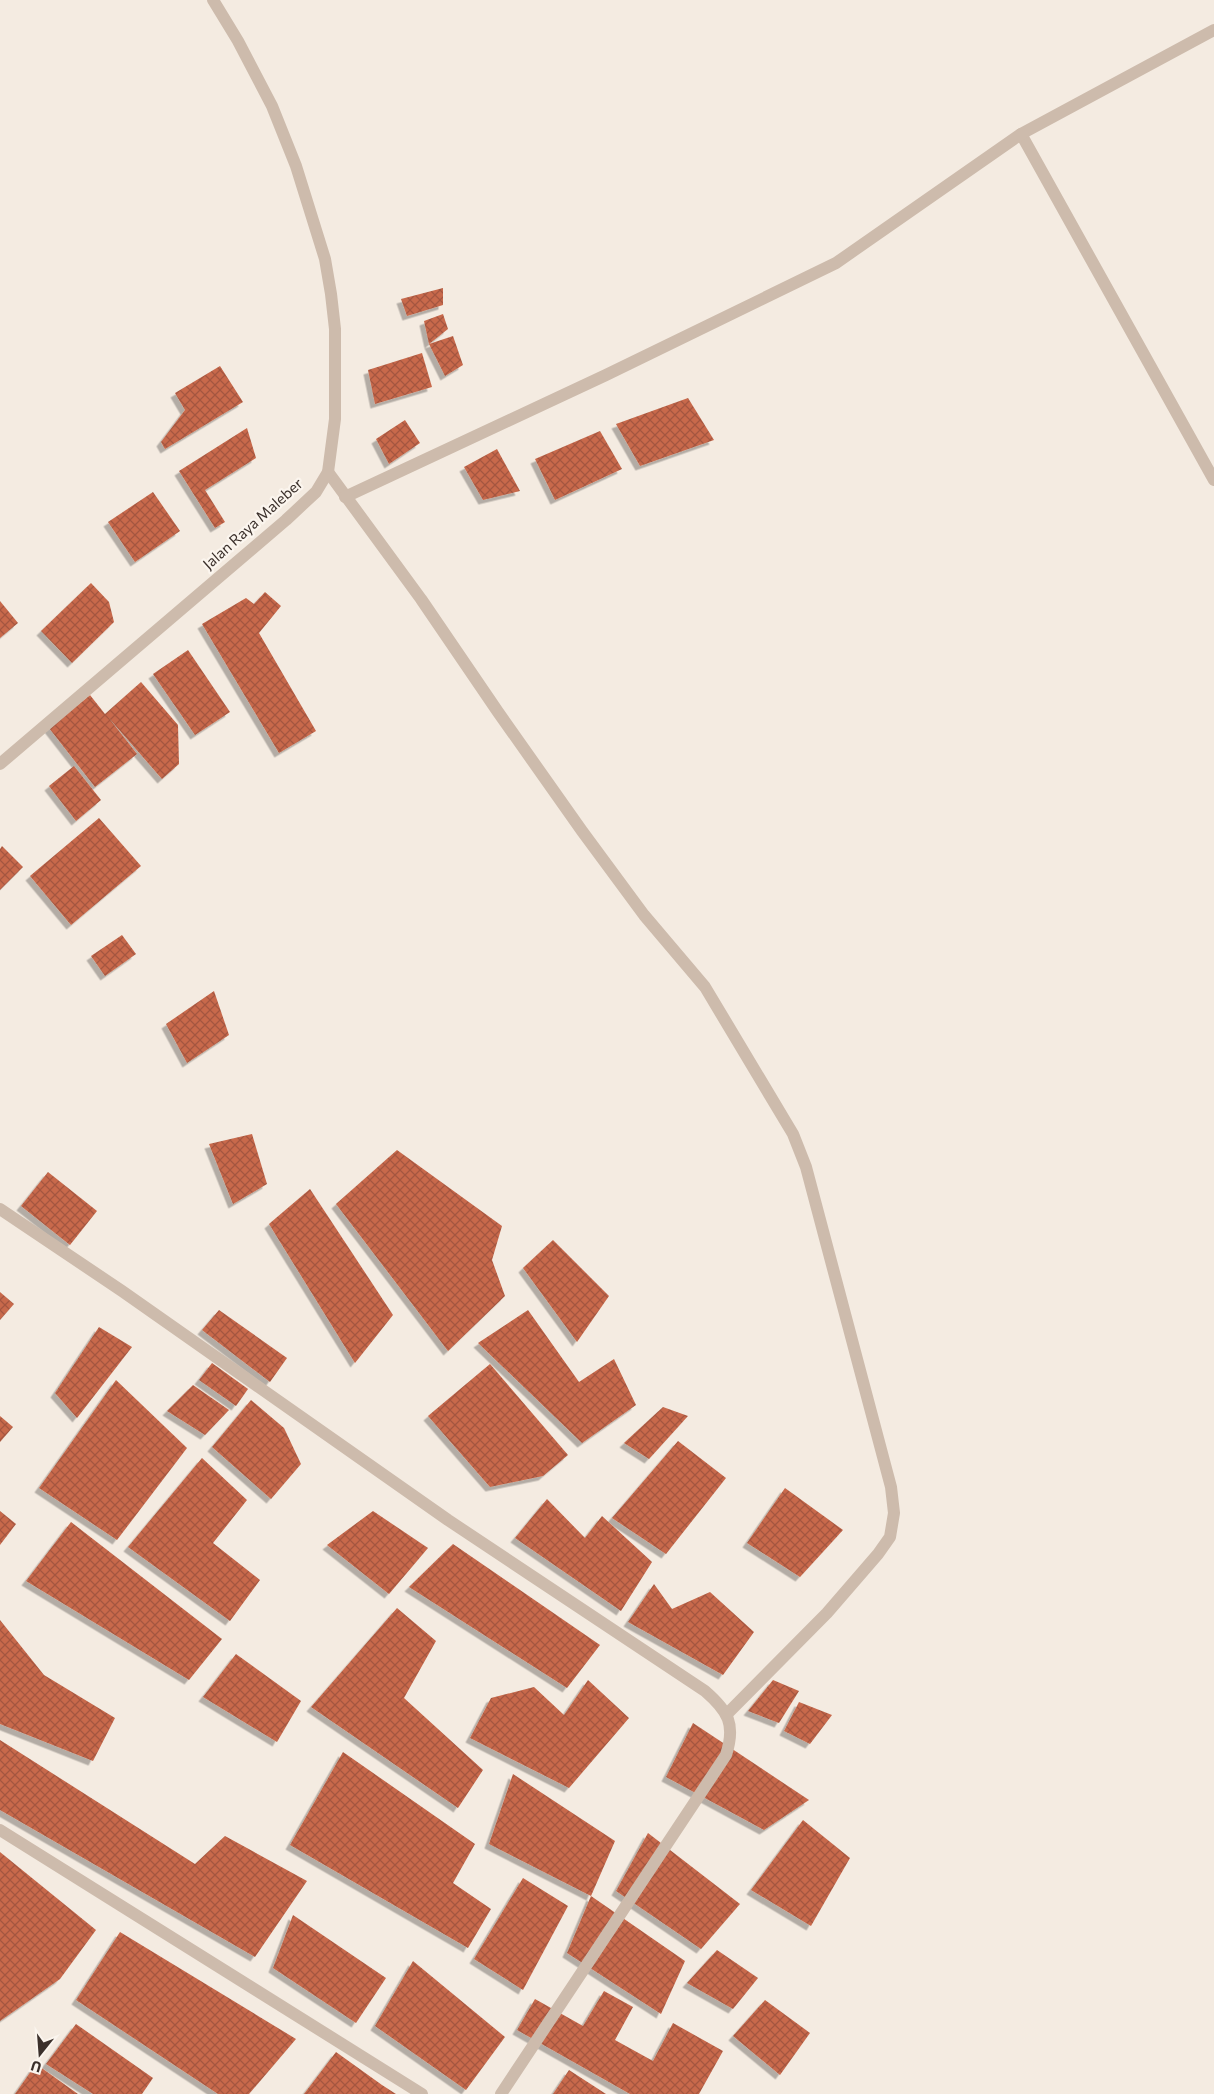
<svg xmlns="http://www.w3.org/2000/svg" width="1214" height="2094" viewBox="0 0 1214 2094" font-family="Commissioner,sans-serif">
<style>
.building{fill:url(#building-cross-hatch);filter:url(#shadow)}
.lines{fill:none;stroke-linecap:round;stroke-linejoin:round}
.minor{stroke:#cdbbac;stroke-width:12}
.labels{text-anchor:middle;stroke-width:4.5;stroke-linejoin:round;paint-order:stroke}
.street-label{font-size:15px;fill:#3b302b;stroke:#fbf5ee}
</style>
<defs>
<pattern id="building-cross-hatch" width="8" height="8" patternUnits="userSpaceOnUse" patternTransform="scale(1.25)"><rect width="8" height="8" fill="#c8694b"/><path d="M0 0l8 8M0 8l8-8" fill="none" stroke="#a4573f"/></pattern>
<filter id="shadow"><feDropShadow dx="-4.5" dy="4.5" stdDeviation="0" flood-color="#0004"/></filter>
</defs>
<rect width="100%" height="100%" fill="#f4ebe1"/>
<g class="building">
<polygon points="443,288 443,305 407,316 401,299"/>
<polygon points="443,314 448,329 429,344 453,336 463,365 445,376 429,344 424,321"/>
<polygon points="422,353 432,387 375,404 368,370"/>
<polygon points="220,366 243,402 165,449 161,442 185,410 175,393"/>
<polygon points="688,398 714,440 640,466 616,424"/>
<polygon points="405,420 420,443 389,464 376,439"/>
<polygon points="247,428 256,458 205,490 225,522 215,528 179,471"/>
<polygon points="600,431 622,469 555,500 535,459"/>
<polygon points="497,449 520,491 483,500 464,467"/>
<polygon points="153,492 180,531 135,562 108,522"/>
<polygon points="91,583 109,602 114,622 72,663 41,631"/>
<polygon points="265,592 281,606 259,633 316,731 279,753 202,624 246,598 254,604"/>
<polygon points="0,601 18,623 0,638"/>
<polygon points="188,650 230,712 195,735 153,674"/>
<polygon points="141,682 178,725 179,764 162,779 108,717 137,754 95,787 49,728 90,695 105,714"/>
<polygon points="74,766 101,800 76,821 49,786"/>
<polygon points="99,818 141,866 71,925 30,876"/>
<polygon points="2,846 23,867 0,890 0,849"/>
<polygon points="122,935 136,954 105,976 91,956"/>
<polygon points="214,991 229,1035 187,1063 166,1024"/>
<polygon points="252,1134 267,1184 233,1204 209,1144"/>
<polygon points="397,1150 502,1226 492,1260 505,1296 448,1351 336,1204"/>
<polygon points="48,1172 97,1211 70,1245 21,1206"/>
<polygon points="310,1189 393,1315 355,1363 269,1224"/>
<polygon points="553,1240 609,1296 577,1342 523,1268"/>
<polygon points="0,1292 14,1304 0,1320"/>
<polygon points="219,1310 287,1358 270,1382 202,1330"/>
<polygon points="528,1310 579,1382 614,1359 636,1405 582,1443 478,1343"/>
<polygon points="99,1327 132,1347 77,1418 55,1393"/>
<polygon points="212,1363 248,1389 236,1406 199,1380"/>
<polygon points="490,1364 568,1455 543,1476 490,1487 428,1416"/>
<polygon points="116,1380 187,1448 117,1540 39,1488"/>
<polygon points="193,1385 229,1410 205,1435 167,1411"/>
<polygon points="251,1400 284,1428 301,1464 271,1499 212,1447"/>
<polygon points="663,1407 688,1416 649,1459 624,1443"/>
<polygon points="0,1416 13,1427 0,1442"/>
<polygon points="678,1441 726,1478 666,1554 612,1518"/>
<polygon points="202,1458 247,1500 213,1543 260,1580 230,1621 128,1547"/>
<polygon points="785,1488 843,1530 800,1577 747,1543"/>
<polygon points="547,1499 585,1538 602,1516 652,1562 621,1611 515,1538"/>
<polygon points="0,1511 16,1524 0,1545"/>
<polygon points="373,1511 428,1548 389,1594 327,1545"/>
<polygon points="71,1522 222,1639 189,1680 26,1581"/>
<polygon points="453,1544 600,1645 567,1688 409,1587"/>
<polygon points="654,1584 672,1609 710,1592 754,1632 723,1675 628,1622"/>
<polygon points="397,1608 436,1641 404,1698 483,1770 458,1808 311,1707"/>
<polygon points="0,1620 44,1675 115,1718 93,1761 0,1724"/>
<polygon points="236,1654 301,1701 277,1742 203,1697"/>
<polygon points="588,1680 629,1718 569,1788 470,1738 491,1698 534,1687 564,1715"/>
<polygon points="773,1680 799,1691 779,1723 748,1711"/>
<polygon points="799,1702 832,1715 810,1744 784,1731"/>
<polygon points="693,1723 809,1800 764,1830 666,1777"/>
<polygon points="0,1740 195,1864 225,1836 307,1881 255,1957 0,1810"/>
<polygon points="343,1752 475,1844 453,1883 491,1909 468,1948 290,1845"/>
<polygon points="513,1774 615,1841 591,1896 685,1961 661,2014 567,1953 591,1896 489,1844"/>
<polygon points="803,1820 850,1858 811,1926 751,1890"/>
<polygon points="648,1833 740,1904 701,1949 616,1891"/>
<polygon points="0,1852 96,1930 60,1979 0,2021"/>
<polygon points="523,1878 568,1906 523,1990 474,1959"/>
<polygon points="293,1915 386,1978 356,2023 273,1968"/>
<polygon points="120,1932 296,2039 249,2094 218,2094 76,2000"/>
<polygon points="717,1950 758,1978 733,2009 687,1983"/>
<polygon points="413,1961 505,2037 466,2090 375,2026"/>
<polygon points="604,1991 633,2007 615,2040 653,2061 673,2023 723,2051 699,2094 630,2094 517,2030 535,1999 583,2026"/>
<polygon points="765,2000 810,2033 780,2075 733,2036"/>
<polygon points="76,2024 153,2078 142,2094 93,2094 46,2064"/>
<polygon points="336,2052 382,2085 396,2094 304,2094"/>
<polygon points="36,2064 78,2094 15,2094"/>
<polygon points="569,2070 606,2094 553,2094"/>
</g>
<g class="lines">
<g class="minor">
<polyline points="1021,134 1214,480"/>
<polyline points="328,472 421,599 498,712 582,831 644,915 705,987 793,1134 806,1167 891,1487 894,1513 890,1537 878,1554 827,1613 727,1714"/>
<polyline points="345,497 606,375 836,263 1021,134 1214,30"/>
<polyline points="0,764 286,520 316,492 328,472 335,419 335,329 331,294 325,259 296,166 272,106 238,41 213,0"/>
<path d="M0 1209 122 1291 448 1520 705 1691C728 1711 736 1724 726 1755L501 2094"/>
<polyline points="0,1830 422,2094"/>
</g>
</g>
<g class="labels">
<g class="street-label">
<text transform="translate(253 524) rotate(-42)" y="5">Jalan Raya Maleber</text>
</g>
</g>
<g transform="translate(40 2054) rotate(197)" stroke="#fbf5ee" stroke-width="4" paint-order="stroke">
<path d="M0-4L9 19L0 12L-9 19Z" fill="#3b302b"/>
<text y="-8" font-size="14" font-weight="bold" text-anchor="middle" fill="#3b302b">U</text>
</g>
</svg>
